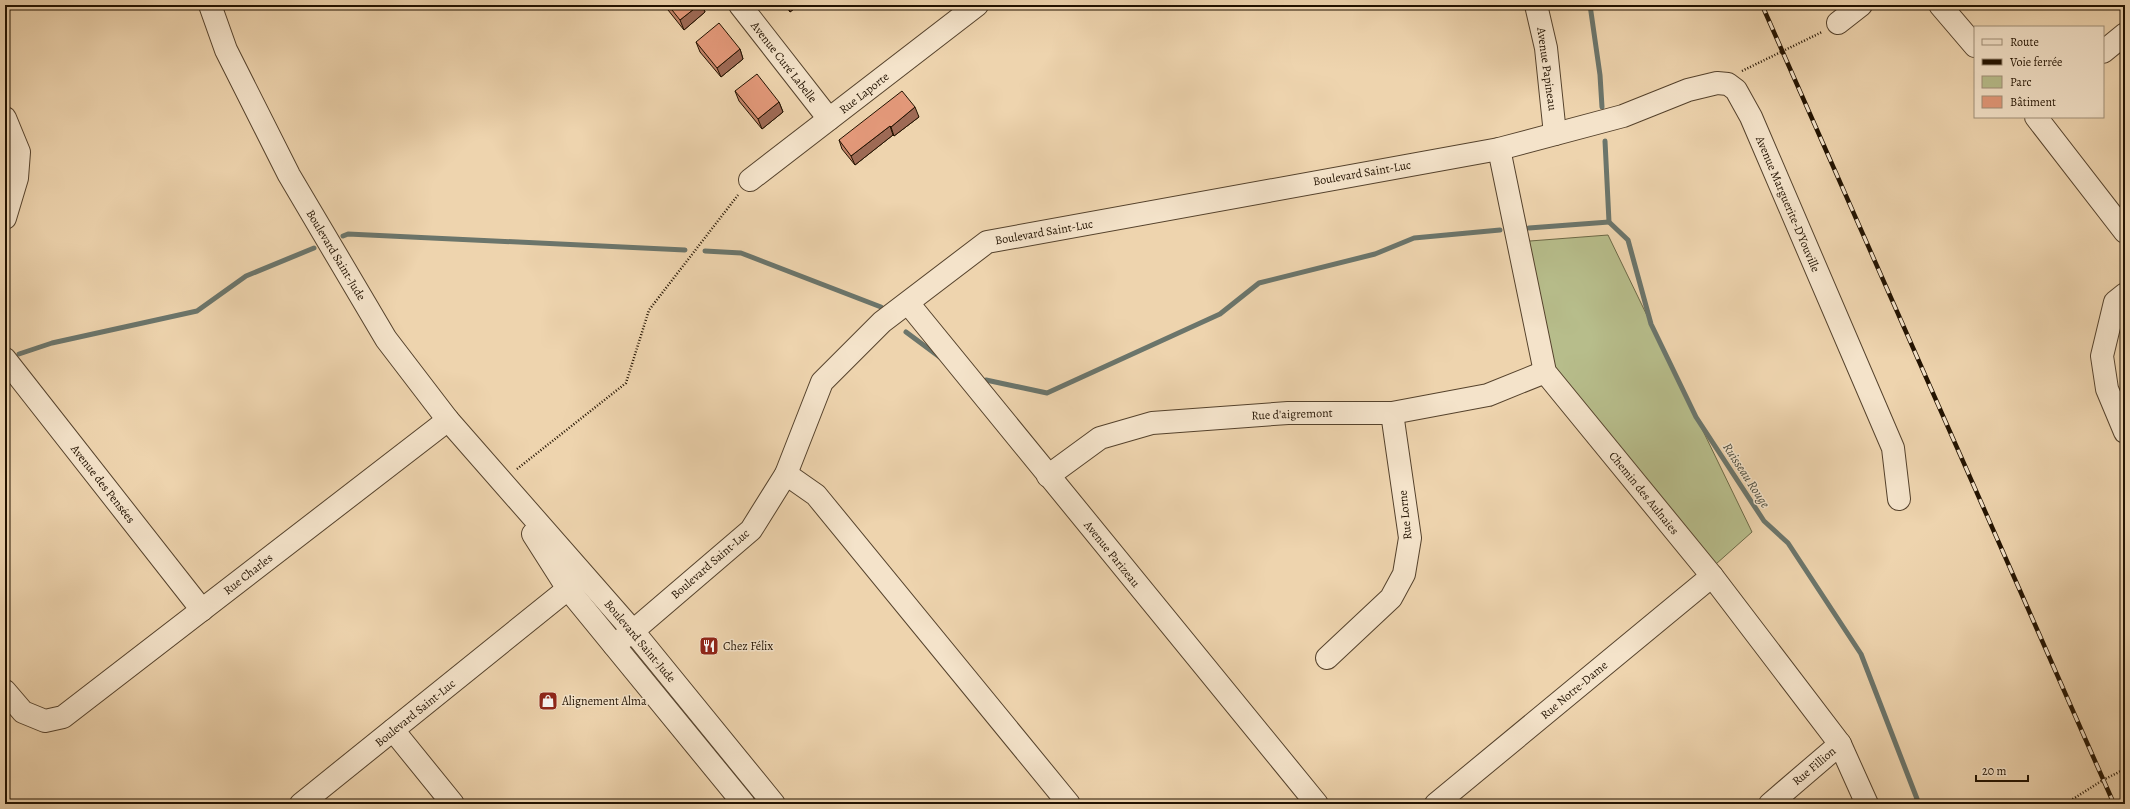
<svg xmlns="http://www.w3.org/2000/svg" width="2130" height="809" viewBox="0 0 2130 809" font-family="Alegreya,serif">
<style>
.green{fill:#b7bd8b;stroke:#6c6846}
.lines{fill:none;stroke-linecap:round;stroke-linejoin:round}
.stream{stroke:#6b756b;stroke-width:5}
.minor-casing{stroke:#55422c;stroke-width:24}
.path{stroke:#221200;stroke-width:2.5;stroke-dasharray:1 2;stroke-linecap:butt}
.minor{stroke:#f4e3ca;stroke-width:22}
.rail-casing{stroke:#221200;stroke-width:4.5}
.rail{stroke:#f4e3ca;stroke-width:3;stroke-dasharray:9;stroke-linecap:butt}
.wall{fill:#c28368;stroke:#221200}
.shaded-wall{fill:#9e6a55;stroke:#221200}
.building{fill:#e29879;stroke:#221200}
.labels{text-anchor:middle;stroke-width:3;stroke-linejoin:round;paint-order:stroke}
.street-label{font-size:12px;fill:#221200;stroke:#f4e3ca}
.poi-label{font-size:12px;fill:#221200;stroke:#f4e3ca;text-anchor:start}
.water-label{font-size:13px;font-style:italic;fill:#4c4c3e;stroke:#f4e3ca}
</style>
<rect width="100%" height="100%" fill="#eed4ae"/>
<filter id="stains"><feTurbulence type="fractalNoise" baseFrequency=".005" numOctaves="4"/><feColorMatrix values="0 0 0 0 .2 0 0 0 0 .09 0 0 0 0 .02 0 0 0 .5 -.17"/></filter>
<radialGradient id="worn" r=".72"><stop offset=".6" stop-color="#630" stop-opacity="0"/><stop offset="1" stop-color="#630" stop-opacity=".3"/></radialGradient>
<polygon class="green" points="1608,235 1752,532 1716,564 1545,372 1517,242"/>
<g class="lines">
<g class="stream">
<polyline points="1590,5 1600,75 1602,107"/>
<polyline points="1605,141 1609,222 1628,240 1651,324 1696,417 1764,521 1788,543 1861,654 1919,804"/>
<polyline points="1529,228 1609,222"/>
<polyline points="343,236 348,234 685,250"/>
<polyline points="705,251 741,253 881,307"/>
<polyline points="906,332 941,358"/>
<polyline points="19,354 52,343 197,311 246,276 314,248"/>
<polyline points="986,380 1047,393 1220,314 1259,283 1375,254 1414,238 1500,230"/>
</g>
<g class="minor-casing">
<g id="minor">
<polyline points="210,5 226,50 289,175 386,339 448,420 633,631 774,804"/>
<polyline points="740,5 829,119"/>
<polyline points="1536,5 1546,48 1555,134"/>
<polyline points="1940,5 1975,46"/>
<polyline points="1838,23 1861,5"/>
<polyline points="2103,52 2125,34"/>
<polyline points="2036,117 2125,232"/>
<polyline points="5,118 19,152 17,178 5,218"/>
<polyline points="1499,149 1545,372 1712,576 1840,744 1867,804"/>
<polyline points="750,180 977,5"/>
<polyline points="2125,294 2115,302 2102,356 2107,389 2125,432"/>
<polyline points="908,303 1317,804"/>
<polyline points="5,359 202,610"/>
<polyline points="786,474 816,495 1069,804"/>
<polyline points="1048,476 1100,438 1152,423 1288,413 1392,413 1488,395 1545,372"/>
<polyline points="533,534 568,589 744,804"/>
<polyline points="614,645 633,631 751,530 786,474 822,382 882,322 987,242 1499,149 1623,116 1688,90 1717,83 1728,84 1736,90 1751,117 1893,448 1899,499"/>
<polyline points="1327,658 1391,598 1404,574 1410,538 1392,413"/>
<polyline points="5,691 23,712 45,721 63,717 448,420"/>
<polyline points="393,730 453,804"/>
<polyline points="301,804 579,580"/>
<polyline points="1436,804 1712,576"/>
<polyline points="1770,804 1840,744"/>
</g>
</g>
<g class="path">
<polyline points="1742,71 1822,32"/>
<polyline points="517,469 626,383 649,310 738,195"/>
<polyline points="2065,804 2103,780 2125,769"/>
</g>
<use href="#minor" class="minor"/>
<g class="rail-casing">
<polyline id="rail" points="1762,5 2114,804"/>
</g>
<use href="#rail" class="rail"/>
</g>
<g class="wall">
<polygon points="664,5 702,5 705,12 684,30"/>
<polygon points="785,5 799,5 790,12"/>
<polygon points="696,42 740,49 743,59 721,77 700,52"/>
<polygon points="735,91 779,102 783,112 762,129 739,101"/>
<polygon points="919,117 894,136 893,135 855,165 842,149 839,140"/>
</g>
<g class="shaded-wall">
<polygon points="699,5 702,5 705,12 684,30 680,20"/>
<polygon points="788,5 799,5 790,12"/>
<polygon points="740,49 743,59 721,77 717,68"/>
<polygon points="779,102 783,112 762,129 758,119"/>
<polygon points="915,107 919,117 894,136 891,127"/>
<polygon points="890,126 893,135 855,165 851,156"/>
</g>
<g class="building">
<polygon points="668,5 699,5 680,20"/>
<polygon points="719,23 740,49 717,68 696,42"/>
<polygon points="757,74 779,102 758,119 735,91"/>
<polygon points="902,91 915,107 891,127 890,126 851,156 839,140"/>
</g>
<defs>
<g id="restaurant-square" transform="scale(1)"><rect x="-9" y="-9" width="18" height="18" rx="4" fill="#8f2418" stroke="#f4e3ca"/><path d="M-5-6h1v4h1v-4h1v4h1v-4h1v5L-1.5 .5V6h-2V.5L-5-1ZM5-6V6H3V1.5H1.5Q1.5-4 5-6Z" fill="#fff"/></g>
<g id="shop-square" transform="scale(1)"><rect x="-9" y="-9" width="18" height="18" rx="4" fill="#8f2418" stroke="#f4e3ca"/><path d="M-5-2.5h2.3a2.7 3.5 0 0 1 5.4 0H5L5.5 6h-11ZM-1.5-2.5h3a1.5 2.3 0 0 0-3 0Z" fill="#fff"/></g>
</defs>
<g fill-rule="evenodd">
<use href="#restaurant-square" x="709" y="646"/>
<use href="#shop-square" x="548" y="701"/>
</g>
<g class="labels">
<g class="street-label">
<text transform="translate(784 62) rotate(52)" y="4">Avenue Curé Labelle</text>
<text transform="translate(1547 69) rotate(82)" y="4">Avenue Papineau</text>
<text transform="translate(864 93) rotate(-38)" y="4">Rue Laporte</text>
<text transform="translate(1362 173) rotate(-10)" y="4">Boulevard Saint-Luc</text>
<text transform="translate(1788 204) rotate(67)" y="4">Avenue Marguerite-D'Youville</text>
<text transform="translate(1044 232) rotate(-10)" y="4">Boulevard Saint-Luc</text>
<text transform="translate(336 255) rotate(59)" y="4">Boulevard Saint-Jude</text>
<text transform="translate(1292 414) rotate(-2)" y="4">Rue d'aigremont</text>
<text transform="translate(103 484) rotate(52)" y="4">Avenue des Pensées</text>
<text transform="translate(1644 493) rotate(51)" y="4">Chemin des Aulnaies</text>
<text transform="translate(1405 515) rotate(-96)" y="4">Rue Lorne</text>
<text transform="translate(1112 554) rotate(51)" y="4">Avenue Parizeau</text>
<text transform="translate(710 564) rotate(-41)" y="4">Boulevard Saint-Luc</text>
<text transform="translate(248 574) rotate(-38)" y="4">Rue Charles</text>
<text transform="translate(640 641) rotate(50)" y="4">Boulevard Saint-Jude</text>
<text transform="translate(1574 690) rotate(-40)" y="4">Rue Notre-Dame</text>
<text transform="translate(415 713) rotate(-39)" y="4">Boulevard Saint-Luc</text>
<text transform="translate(1814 766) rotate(-40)" y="4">Rue Fillion</text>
</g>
<g class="poi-label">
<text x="723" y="650">Chez Félix</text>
<text x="562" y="705">Alignement Alma</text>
</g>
<g class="water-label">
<text transform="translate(1747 475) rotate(57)" y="5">Ruisseau Rouge</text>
</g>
</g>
<rect width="2130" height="809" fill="none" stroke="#eed4ae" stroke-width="20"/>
<rect x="6" y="6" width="2118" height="797" fill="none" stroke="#221200" stroke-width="2"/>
<rect x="10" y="10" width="2110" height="789" fill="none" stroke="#221200"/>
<rect x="1974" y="26" width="130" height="92" fill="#f4e3ca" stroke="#a08f79"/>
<rect x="1982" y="39" width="20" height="6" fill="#f4e3ca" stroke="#a08f79"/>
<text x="2010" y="46" font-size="12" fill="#221200">Route</text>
<rect x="1982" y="59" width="20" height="6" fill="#221200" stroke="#a08f79"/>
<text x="2010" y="66" font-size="12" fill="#221200">Voie ferrée</text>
<rect x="1982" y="76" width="20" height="12" fill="#b7bd8b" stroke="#a08f79"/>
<text x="2010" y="86" font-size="12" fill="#221200">Parc</text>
<rect x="1982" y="96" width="20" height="12" fill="#e29879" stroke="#a08f79"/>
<text x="2010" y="106" font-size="12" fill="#221200">Bâtiment</text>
<path d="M1976 775v6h52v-6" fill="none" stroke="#221200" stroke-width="2"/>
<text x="1982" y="775" font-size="12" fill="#221200" stroke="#f4e3ca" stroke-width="3" paint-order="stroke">20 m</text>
<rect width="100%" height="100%" filter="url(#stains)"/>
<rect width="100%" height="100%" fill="url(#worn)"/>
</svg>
